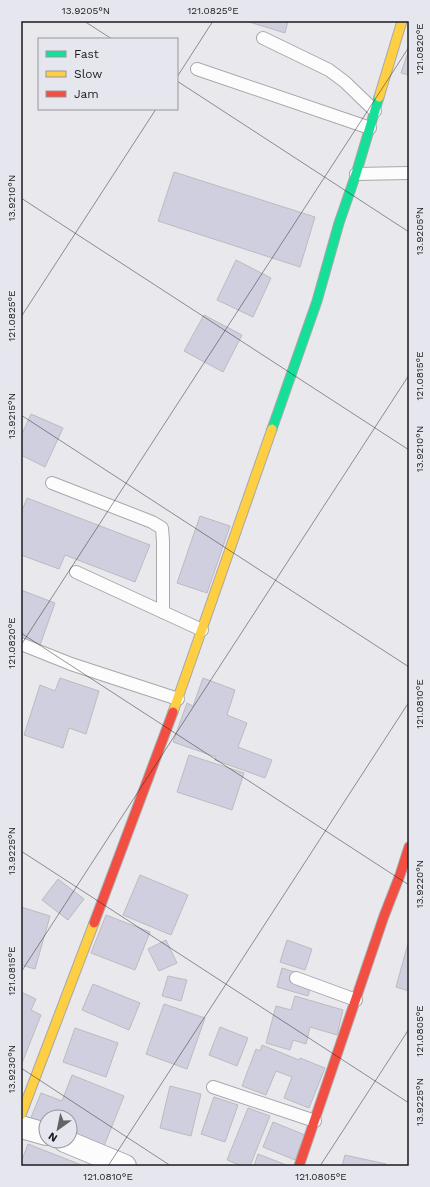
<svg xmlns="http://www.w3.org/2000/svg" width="430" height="1187" viewBox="0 0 430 1187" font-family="'Work Sans',sans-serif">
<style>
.building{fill:#d0cfe0;stroke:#bbbbbf}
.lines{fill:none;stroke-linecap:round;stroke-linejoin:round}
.lane-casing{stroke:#a8a8ab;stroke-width:14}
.street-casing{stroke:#a8a8ab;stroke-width:24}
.fast-casing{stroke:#a8a8ab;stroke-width:11}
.slow-casing{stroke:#a8a8ab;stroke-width:11}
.jam-casing{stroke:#a8a8ab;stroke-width:11}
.lane{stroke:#fcfcfc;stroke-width:12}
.street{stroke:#fcfcfc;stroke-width:22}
.fast{stroke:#16e098;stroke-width:9}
.slow{stroke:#ffcf43;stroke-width:9}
.jam{stroke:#f24e42;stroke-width:9}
.ticks{fill:none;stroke:#1b1b1e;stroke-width:1;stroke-opacity:0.45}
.neatline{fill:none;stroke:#1b1b1e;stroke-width:1.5}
.ticks-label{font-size:10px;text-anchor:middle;fill:#1b1b1e}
</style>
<rect width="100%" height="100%" fill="#e8e8ed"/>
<g class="building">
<polygon points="246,21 288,21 285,33"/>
<polygon points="409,49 409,75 401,73"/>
<polygon points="174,172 315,217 300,267 158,221"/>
<polygon points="236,260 271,278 253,317 217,300"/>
<polygon points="204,315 242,335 223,372 184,351"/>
<polygon points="31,414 63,428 45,467 21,455 21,436"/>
<polygon points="27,498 150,545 135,582 65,555 59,569 21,555 21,513"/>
<polygon points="200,516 230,526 207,593 177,583"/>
<polygon points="21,590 55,603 40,645 21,638"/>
<polygon points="60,678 99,691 86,734 69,728 63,748 24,735 40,685 55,691"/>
<polygon points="203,678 235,690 227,715 247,723 238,747 272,760 265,778 215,760 216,757 173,742 187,703 193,706"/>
<polygon points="189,755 244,773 232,810 177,792"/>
<polygon points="140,875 188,895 171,935 123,915"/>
<polygon points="58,879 84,899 68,920 42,900"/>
<polygon points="21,907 50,916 35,969 21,965"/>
<polygon points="106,915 150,932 135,970 91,953"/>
<polygon points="166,940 177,963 159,971 148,949"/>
<polygon points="287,940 312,949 305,970 280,962"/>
<polygon points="409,940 409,991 396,987"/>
<polygon points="282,968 313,978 308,996 277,987"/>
<polygon points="168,976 187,980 181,1001 162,996"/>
<polygon points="93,984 140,1003 129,1030 82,1010"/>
<polygon points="21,992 36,999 31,1010 41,1015 22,1063 21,1063"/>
<polygon points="295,996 343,1010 337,1035 310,1027 306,1044 293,1040 290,1050 266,1043 276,1006 291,1010"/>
<polygon points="164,1004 205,1018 187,1069 146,1054"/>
<polygon points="220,1027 248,1038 237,1066 209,1055"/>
<polygon points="75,1028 118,1043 106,1077 63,1062"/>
<polygon points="262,1045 299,1060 300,1058 325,1068 309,1108 284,1098 292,1077 276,1071 266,1095 242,1086 256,1049 260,1051"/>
<polygon points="72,1075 124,1096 104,1146 70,1132 70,1117 46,1117 46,1126 30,1120 41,1093 62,1101"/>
<polygon points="170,1086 201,1094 191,1136 160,1128"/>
<polygon points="214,1097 238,1105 225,1142 201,1134"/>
<polygon points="248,1108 270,1116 250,1166 242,1166 227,1160"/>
<polygon points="273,1122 305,1135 295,1160 263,1147"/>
<polygon points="28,1144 84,1166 21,1166 21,1162"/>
<polygon points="258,1154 289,1166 254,1166"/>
<polygon points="345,1155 386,1164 386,1166 342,1166"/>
</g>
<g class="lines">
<g class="lane-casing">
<g id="lane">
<polyline points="263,38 329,70 345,82 375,111"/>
<polyline points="197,69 370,128"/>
<polyline points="356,174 409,173"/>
<polyline points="52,483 152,522 162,528 163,541 163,612"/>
<polyline points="76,572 202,630"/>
<polyline points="21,644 71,664 178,699"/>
<polyline points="296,978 356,1000"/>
<polyline points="213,1087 315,1121"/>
</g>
</g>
<g class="street-casing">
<g id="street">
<polyline points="21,1127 46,1134"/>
<polyline points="65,1141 125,1166"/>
</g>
</g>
<g class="fast-casing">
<polyline id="fast" points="272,429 317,301 339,223 356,174 379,97"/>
</g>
<g class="slow-casing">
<g id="slow">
<polyline points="379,97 402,21"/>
<polyline points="173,712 272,429"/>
<polyline points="21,1115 94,923"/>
</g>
</g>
<g class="jam-casing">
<g id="jam">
<polyline points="94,923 173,712"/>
<polyline points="299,1166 384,916 400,875 409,847"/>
</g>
</g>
<use href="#lane" class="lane"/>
<use href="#street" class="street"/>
<use href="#fast" class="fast"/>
<use href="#slow" class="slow"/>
<use href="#jam" class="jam"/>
</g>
<path class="ticks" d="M84 21 112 39M177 77 213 21M177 81 409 232M21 198 409 450M21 317 156 109M21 415 409 667M21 633 409 885M21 645 409 47M21 851 409 1103M21 972 409 375M21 1068 171 1166M108 1166 409 702M320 1166 409 1029"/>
<rect width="430" height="1187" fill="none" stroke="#e6e6ef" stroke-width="44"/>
<rect x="38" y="38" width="140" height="72" fill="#e6e6ef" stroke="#95959b"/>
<rect x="46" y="51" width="20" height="6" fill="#16e098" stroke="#95959b"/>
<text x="74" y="58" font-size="12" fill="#1b1b1e">Fast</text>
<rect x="46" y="71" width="20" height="6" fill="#ffcf43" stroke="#95959b"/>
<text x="74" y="78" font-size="12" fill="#1b1b1e">Slow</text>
<rect x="46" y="91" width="20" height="6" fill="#f24e42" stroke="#95959b"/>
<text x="74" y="98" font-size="12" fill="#1b1b1e">Jam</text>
<g transform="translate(58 1129) rotate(213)"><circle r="19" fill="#e6e6ef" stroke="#95959b"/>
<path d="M0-3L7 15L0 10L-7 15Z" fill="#636366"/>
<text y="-6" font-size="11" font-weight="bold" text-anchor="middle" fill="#1b1b1e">N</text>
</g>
<rect x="22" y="22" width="386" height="1143" class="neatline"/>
<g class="ticks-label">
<text x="86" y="14">13.9205°N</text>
<text x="213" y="14">121.0825°E</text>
<text transform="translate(419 49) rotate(-90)" y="4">121.0820°E</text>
<text transform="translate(11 198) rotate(-90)" y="4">13.9210°N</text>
<text transform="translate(419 231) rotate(-90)" y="4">13.9205°N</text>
<text transform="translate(11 316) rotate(-90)" y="4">121.0825°E</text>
<text transform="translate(419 376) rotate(-90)" y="4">121.0815°E</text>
<text transform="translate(11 416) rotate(-90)" y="4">13.9215°N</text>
<text transform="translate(419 449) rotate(-90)" y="4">13.9210°N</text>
<text transform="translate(11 643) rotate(-90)" y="4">121.0820°E</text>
<text transform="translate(419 704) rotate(-90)" y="4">121.0810°E</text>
<text transform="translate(11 851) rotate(-90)" y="4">13.9225°N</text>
<text transform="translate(419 884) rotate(-90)" y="4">13.9220°N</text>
<text transform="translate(11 971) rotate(-90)" y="4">121.0815°E</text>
<text transform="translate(419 1031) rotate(-90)" y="4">121.0805°E</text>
<text transform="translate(11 1069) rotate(-90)" y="4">13.9230°N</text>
<text transform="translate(419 1102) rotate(-90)" y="4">13.9225°N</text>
<text x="108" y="1180">121.0810°E</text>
<text x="321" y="1180">121.0805°E</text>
</g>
</svg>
